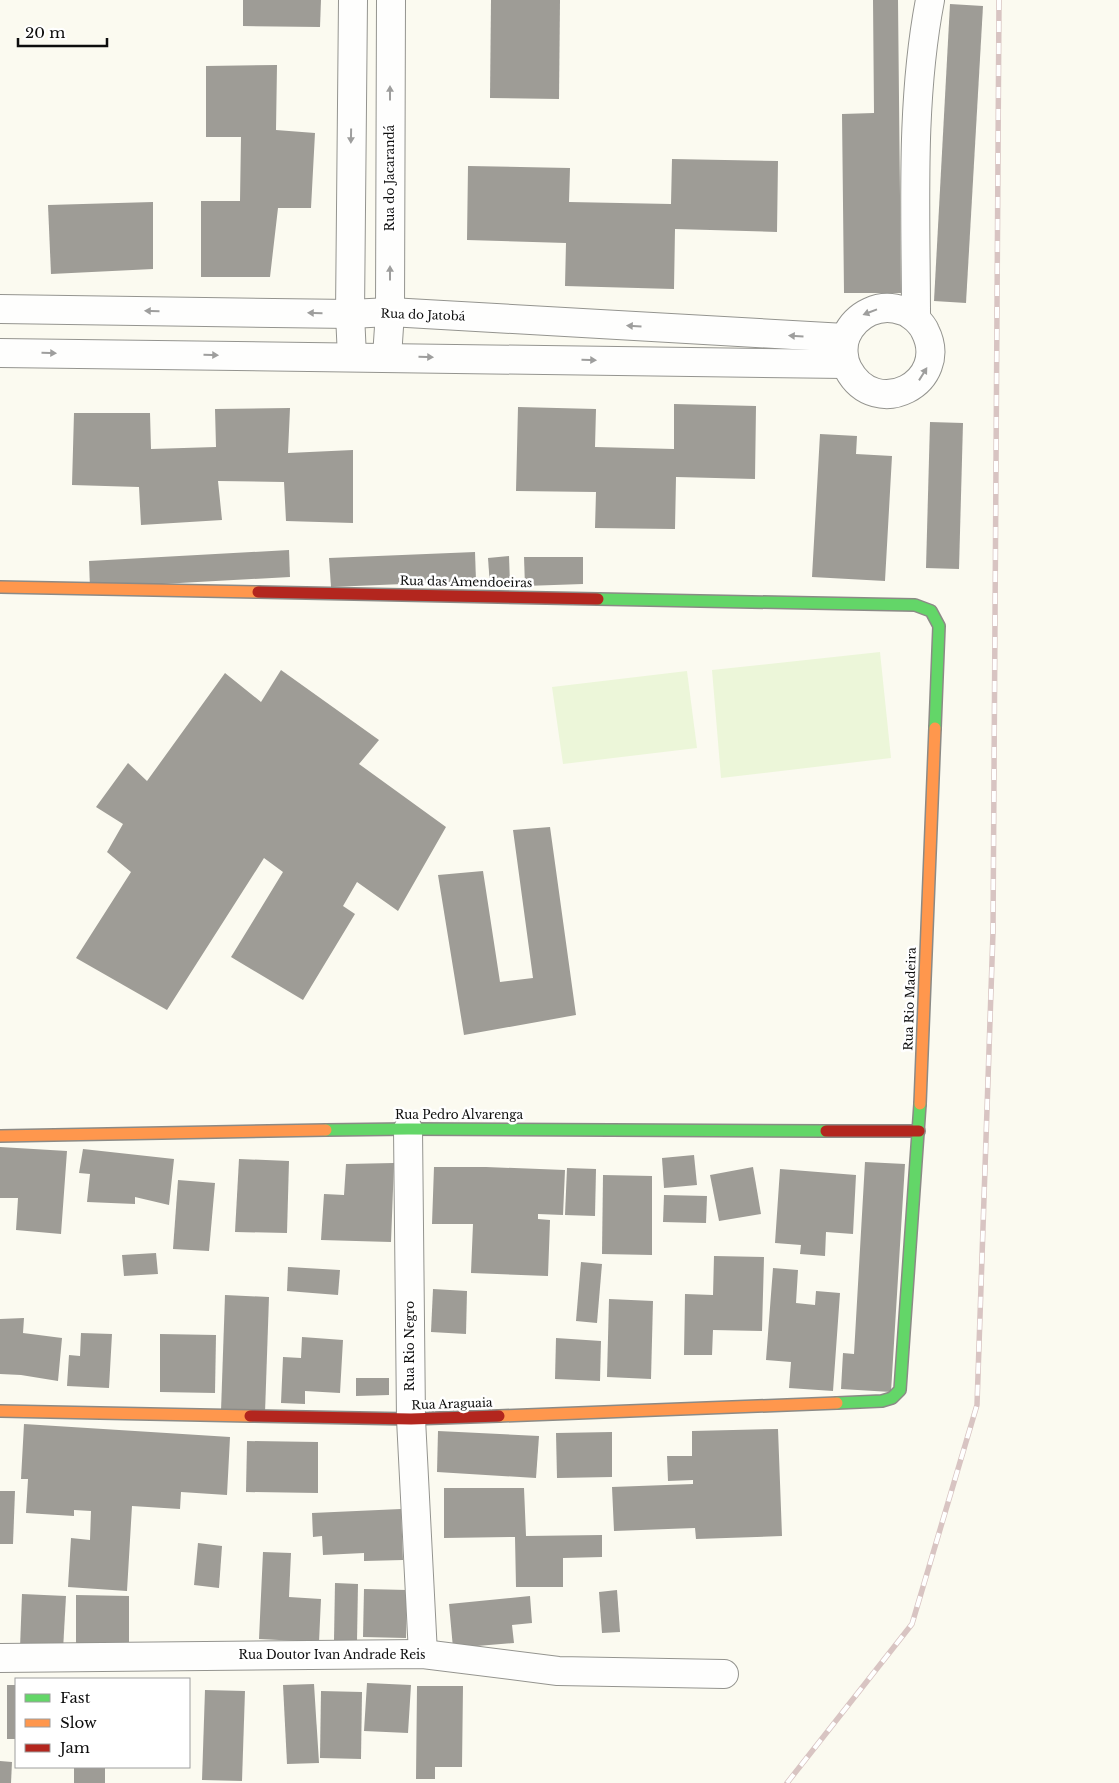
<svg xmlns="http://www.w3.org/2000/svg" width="1119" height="1783" viewBox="0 0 1119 1783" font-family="'Libre Baskerville',serif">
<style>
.pitch{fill:#ecf6d9}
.building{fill:#9e9c96}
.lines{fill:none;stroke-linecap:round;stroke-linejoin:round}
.street-casing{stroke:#94948f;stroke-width:30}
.fast-casing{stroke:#8b8a86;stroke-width:14}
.slow-casing{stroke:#8b8a86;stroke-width:14}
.jam-casing{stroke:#8b8a86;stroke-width:14}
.street{stroke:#fefefd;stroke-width:28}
.fast{stroke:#63d668;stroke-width:11}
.slow{stroke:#ff974d;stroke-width:11}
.jam{stroke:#b3261e;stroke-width:11}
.rail-casing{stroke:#d8c4c2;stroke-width:5.5}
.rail{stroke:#fff;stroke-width:4;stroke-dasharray:11;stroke-linecap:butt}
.oneway{fill:#9e9e9d}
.labels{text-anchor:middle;stroke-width:5;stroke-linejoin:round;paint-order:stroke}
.street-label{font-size:12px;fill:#0d0d0d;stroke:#fff}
</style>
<rect width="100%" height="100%" fill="#fbfaf0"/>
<g class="pitch">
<polygon points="880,652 891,758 721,778 712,670"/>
<polygon points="687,671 697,748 563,764 552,687"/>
</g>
<g class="building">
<polygon points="243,0 321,0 320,27 243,26"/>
<polygon points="491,0 560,0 559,99 490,98"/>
<polygon points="873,0 898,0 901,293 844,293 842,114 874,113"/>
<polygon points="950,4 983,6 966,303 934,301"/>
<polygon points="277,65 276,130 315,133 311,208 278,208 270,277 201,277 201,201 240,201 241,137 206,137 206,66"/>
<polygon points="672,159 778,161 777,232 675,229 674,289 565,286 566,243 467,240 468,166 570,168 569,202 671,204"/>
<polygon points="153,202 153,269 51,274 48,205"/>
<polygon points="674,404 756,406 755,479 676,477 675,529 595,528 596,492 516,491 518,407 596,409 595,447 674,449"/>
<polygon points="290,408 288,453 353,450 353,523 286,521 284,482 218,481 222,520 141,525 139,487 72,485 74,413 150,413 151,449 216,447 215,409"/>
<polygon points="930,422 963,423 959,569 926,568"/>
<polygon points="820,434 857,436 856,454 892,456 885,581 812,577"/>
<polygon points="289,550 290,577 90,588 89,561"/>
<polygon points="475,552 476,581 331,587 329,558"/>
<polygon points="509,556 510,584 490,586 488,558"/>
<polygon points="524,557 583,557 583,584 525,586"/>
<polygon points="281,670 379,740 359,764 446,827 398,911 357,882 343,906 355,914 303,1000 231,957 283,872 264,858 167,1010 76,958 131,872 107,852 123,824 96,807 128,763 147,781 225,673 261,702"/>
<polygon points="550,827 576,1015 464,1035 438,875 483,871 500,982 533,978 513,830"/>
<polygon points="0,1147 67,1151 61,1234 16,1230 18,1198 0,1198"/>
<polygon points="83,1149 174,1159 169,1205 135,1197 135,1204 87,1202 90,1174 79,1173"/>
<polygon points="694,1155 697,1185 664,1188 662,1158"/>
<polygon points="239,1159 289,1161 287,1233 235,1232"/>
<polygon points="865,1162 905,1164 891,1392 841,1389 843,1353 854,1354"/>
<polygon points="394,1163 391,1242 321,1240 324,1194 344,1195 346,1164"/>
<polygon points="434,1167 486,1167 565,1170 563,1215 538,1214 538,1219 550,1220 548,1276 471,1273 473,1224 432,1224"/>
<polygon points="753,1167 761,1214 719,1221 710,1175"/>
<polygon points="567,1168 596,1169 595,1216 565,1215"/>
<polygon points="780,1169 856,1175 853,1234 826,1232 825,1256 800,1254 801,1245 775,1243"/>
<polygon points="603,1175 652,1176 652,1255 602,1254"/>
<polygon points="178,1180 215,1183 209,1251 173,1249"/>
<polygon points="664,1195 707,1196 706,1223 663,1222"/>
<polygon points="156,1253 158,1274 124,1276 122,1255"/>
<polygon points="714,1256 764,1257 762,1331 713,1330 712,1355 684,1355 685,1294 713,1295"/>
<polygon points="581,1262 602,1264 597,1323 576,1321"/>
<polygon points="288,1267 340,1270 338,1295 287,1291"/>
<polygon points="773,1268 798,1270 796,1303 815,1305 816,1291 840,1293 833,1391 789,1388 791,1362 766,1360"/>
<polygon points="433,1289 467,1291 466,1334 431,1332"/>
<polygon points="225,1295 269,1297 265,1413 221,1411"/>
<polygon points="609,1299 653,1301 651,1379 607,1377"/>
<polygon points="24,1318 23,1333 62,1338 58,1381 21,1375 0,1374 0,1319"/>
<polygon points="81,1333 112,1334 109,1388 67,1386 69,1355 80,1356"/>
<polygon points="160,1334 216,1335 215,1393 160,1392"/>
<polygon points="302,1337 343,1340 340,1393 305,1391 305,1404 281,1403 283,1357 301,1358"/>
<polygon points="556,1338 601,1341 600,1381 555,1379"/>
<polygon points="356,1378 389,1378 389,1395 356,1396"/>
<polygon points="24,1424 230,1437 227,1495 181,1492 180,1509 132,1506 127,1591 68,1587 71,1538 90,1540 91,1511 74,1510 74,1516 26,1513 28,1479 21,1479"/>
<polygon points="778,1429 782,1536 696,1539 695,1528 614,1531 612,1487 693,1484 693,1480 668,1481 667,1456 692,1456 692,1431"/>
<polygon points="438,1431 539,1436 536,1478 437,1472"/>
<polygon points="612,1432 612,1477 557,1478 556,1433"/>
<polygon points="247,1441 318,1442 318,1493 246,1492"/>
<polygon points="444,1488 524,1488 526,1536 602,1535 602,1557 563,1558 563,1587 516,1587 515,1537 444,1538"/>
<polygon points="0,1491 15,1491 13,1544 0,1544"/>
<polygon points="401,1509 403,1560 364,1561 364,1553 323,1555 322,1536 313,1537 312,1513"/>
<polygon points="198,1543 222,1546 219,1588 194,1585"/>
<polygon points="263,1552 291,1553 289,1597 321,1599 319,1642 259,1639"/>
<polygon points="335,1583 358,1584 357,1641 334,1640"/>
<polygon points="364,1589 407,1590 406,1638 363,1637"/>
<polygon points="617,1590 620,1632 602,1633 599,1592"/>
<polygon points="22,1594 66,1596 63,1650 20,1648"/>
<polygon points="76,1595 129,1596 129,1645 76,1645"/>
<polygon points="530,1596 532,1623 512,1625 514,1643 453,1648 449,1604"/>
<polygon points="367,1683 411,1685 408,1733 364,1731"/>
<polygon points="314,1684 319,1763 287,1764 283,1685"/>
<rect x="7" y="1685" width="9" height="54"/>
<polygon points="417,1686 463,1686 462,1767 435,1767 435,1779 416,1779"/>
<polygon points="205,1690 245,1691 242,1781 202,1780"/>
<polygon points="321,1691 362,1692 361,1759 320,1758"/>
<polygon points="0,1761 12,1762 11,1783 0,1783"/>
<rect x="74" y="1767" width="31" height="16"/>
</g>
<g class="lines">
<g class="street-casing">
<g id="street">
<polyline points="0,309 350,314 390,312 845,338"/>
<path d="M916 319C912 316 907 312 903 311 880 302 856 314 846 336 842 346 843 360 848 369 876 422 951 382 925 331 923 326 919 322 916 319 916 213 910 104 930 0"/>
<polyline points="0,353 845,364"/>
<polyline points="352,357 350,314 353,0"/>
<polyline points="387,357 390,312 391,0"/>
<polyline points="408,1129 411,1419 423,1654"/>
<polyline points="0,1658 423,1654 558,1671 724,1674"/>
</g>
</g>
<g class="fast-casing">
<g id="fast">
<polyline points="598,599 915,605 931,611 939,626 935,728"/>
<polyline points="326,1130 408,1129 826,1131"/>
<polyline points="837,1403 882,1401 892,1398 900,1390 920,1104"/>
</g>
</g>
<g class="slow-casing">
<g id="slow">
<polyline points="0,587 258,592"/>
<polyline points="920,1104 935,728"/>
<polyline points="0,1136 326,1130"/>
<polyline points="0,1411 250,1416"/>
<polyline points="499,1416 837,1403"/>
</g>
</g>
<g class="jam-casing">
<g id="jam">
<polyline points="258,592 598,599"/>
<polyline points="826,1131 919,1131"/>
<polyline points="250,1416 411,1419 499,1416"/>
</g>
</g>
<use href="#street" class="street"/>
<use href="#fast" class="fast"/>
<use href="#slow" class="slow"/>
<use href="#jam" class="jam"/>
<g class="rail-casing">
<polyline id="rail" points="787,1783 912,1624 977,1405 993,932 999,0"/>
</g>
<use href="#rail" class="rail"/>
</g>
<defs><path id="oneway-solid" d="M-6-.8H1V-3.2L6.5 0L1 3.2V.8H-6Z" transform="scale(1.25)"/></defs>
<g class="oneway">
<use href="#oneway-solid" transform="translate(390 93) rotate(-90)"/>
<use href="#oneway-solid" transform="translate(351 136) rotate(91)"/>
<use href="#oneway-solid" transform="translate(390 273) rotate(-90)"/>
<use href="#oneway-solid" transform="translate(152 311) rotate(-179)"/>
<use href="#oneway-solid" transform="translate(870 312) rotate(159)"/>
<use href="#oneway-solid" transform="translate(315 313) rotate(-179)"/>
<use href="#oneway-solid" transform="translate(634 326) rotate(-177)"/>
<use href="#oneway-solid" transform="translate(796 336) rotate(-177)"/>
<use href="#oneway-solid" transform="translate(49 353) rotate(1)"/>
<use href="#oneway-solid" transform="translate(211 355) rotate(1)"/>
<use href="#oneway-solid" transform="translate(426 357) rotate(1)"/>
<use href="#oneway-solid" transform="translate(589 360) rotate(1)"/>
<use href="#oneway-solid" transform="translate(923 374) rotate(-58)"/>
</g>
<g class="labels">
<g class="street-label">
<text transform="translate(390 178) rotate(-90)" y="4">Rua do Jacarandá</text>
<text transform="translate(423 315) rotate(2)" y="4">Rua do Jatobá</text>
<text transform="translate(466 582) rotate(1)" y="4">Rua das Amendoeiras</text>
<text transform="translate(910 999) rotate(-88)" y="4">Rua Rio Madeira</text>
<text x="459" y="1119">Rua Pedro Alvarenga</text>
<text transform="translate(410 1346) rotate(-90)" y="4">Rua Rio Negro</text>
<text transform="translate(452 1404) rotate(-2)" y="4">Rua Araguaia</text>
<text x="332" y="1659">Rua Doutor Ivan Andrade Reis</text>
</g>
</g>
<rect x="15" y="1678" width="175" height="90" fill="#ffffff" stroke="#9e9e9e"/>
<rect x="25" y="1694" width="25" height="8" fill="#63d668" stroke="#9e9e9e"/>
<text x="60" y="1703" font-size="15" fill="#0d0d0d">Fast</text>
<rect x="25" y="1719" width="25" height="8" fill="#ff974d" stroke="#9e9e9e"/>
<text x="60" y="1728" font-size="15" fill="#0d0d0d">Slow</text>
<rect x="25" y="1744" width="25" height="8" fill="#b3261e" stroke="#9e9e9e"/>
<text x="60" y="1753" font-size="15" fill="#0d0d0d">Jam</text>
<path d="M18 38v8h89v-8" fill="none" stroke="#0d0d0d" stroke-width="2.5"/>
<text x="25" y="38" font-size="15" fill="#0d0d0d" stroke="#ffffff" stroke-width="4" paint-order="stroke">20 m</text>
</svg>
